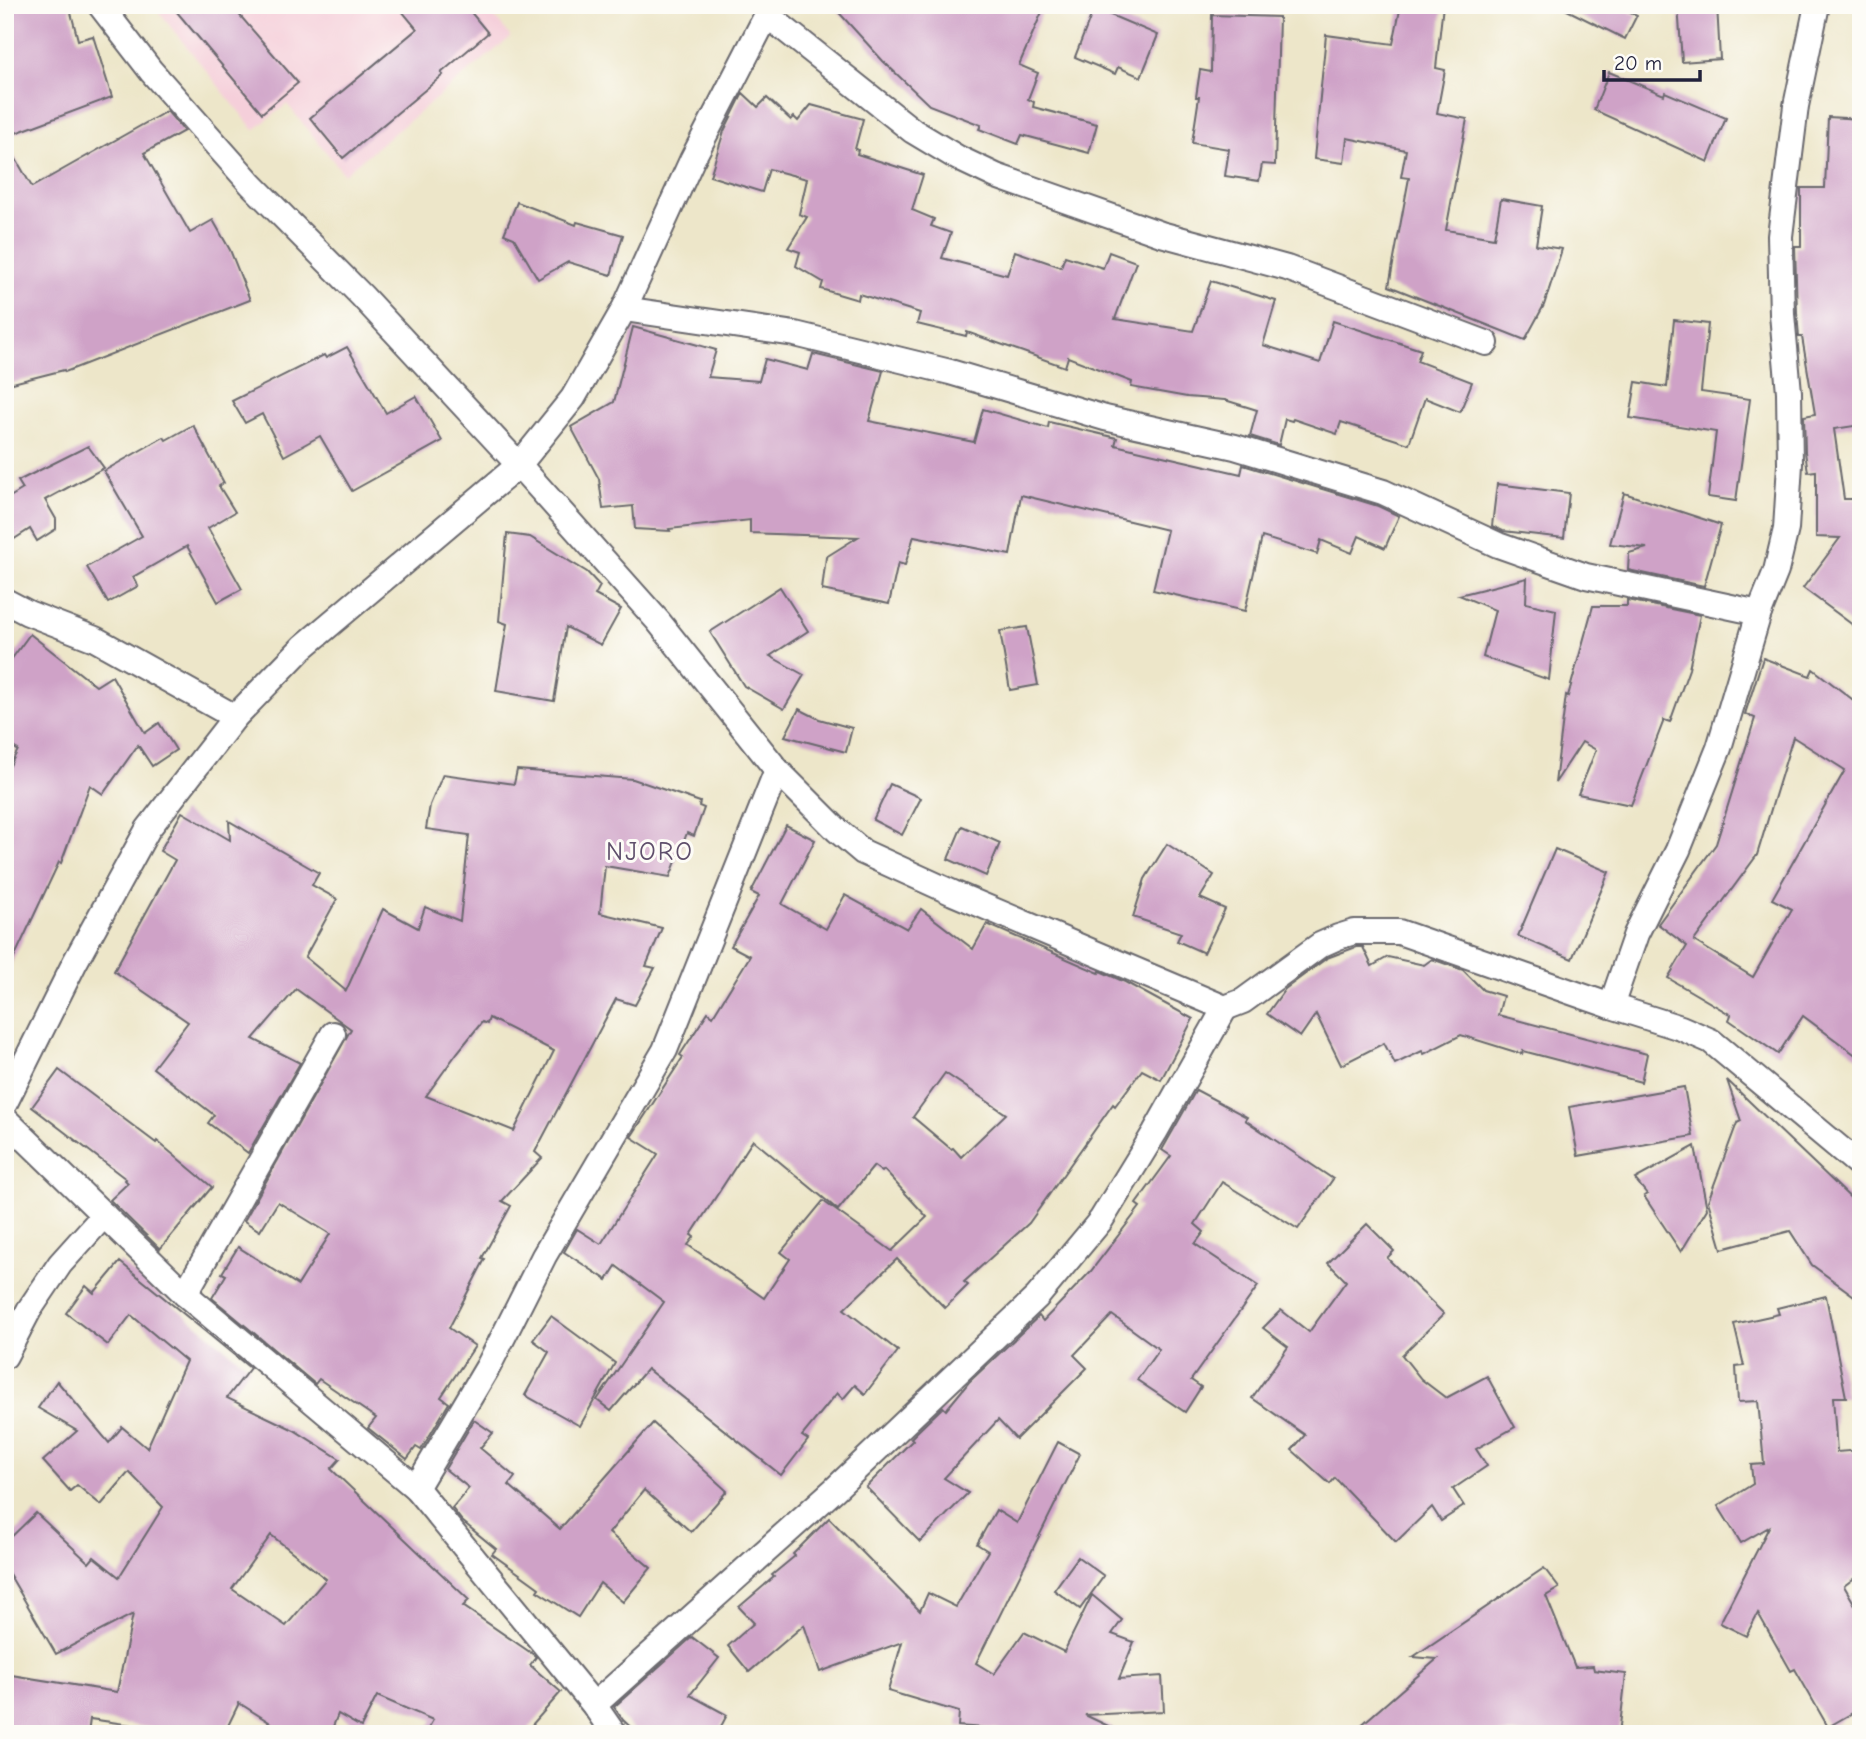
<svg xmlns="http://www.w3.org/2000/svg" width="1866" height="1739" viewBox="0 0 1866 1739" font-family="'Comic Neue',sans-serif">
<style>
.built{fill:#f5cfda}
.building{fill:#cfa2c7;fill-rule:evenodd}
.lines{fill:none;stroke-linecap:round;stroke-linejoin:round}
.street-casing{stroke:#69676d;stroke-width:28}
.street{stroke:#fff;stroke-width:24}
.labels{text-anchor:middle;stroke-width:6;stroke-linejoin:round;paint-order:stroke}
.quarter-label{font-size:26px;letter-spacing:2px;fill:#5f4f6c;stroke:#fdfcf7}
</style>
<rect width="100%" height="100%" fill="#fdfcf7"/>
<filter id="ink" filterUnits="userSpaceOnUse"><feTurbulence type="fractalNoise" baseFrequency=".0143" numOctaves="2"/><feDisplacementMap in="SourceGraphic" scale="14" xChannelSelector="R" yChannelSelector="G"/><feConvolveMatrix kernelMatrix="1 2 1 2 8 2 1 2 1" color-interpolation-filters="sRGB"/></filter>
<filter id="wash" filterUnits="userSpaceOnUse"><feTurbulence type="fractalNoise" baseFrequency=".00686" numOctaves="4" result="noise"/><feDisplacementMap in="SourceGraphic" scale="28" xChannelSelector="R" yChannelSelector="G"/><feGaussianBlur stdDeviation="1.57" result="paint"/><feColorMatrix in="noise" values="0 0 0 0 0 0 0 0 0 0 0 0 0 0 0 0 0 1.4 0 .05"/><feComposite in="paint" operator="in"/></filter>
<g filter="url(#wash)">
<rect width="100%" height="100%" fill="#ede6c9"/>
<polygon class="built" points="153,5 485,5 511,37 344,174 287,104 254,130"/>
<g id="blocks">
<g class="building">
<polygon points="5,5 69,5 78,40 93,36 112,97 5,137"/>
<polygon points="171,5 231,5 298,83 262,113"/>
<polygon points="397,5 465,5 488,33 441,73 443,75 343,158 310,118 417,29"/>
<polygon points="832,5 1045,5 1019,65 1038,73 1028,99 1034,102 1033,107 1097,124 1089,153 1022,135 1018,144 979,129 981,125 929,105 883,61"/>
<polygon points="1401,5 1443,5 1436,68 1445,70 1437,113 1467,119 1446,230 1494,238 1501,199 1542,206 1536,245 1562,249 1544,305 1525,340 1389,286 1409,178 1401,177 1406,150 1347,138 1344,163 1314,159 1326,35 1393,44"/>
<polygon points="1557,5 1616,5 1637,15 1625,39"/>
<polygon points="1678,5 1717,5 1720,59 1682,62"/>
<polygon points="1094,8 1158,35 1141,77 1118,67 1115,74 1075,57"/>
<polygon points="1212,15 1279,17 1275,165 1262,164 1259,181 1225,176 1229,149 1192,143 1199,97 1196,97 1200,70 1211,72"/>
<polygon points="1609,72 1664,95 1665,92 1726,118 1708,162 1594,110"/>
<polygon points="743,93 758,107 767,98 791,120 794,117 798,121 811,105 863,119 855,149 858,150 857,154 923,175 912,210 934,219 931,226 951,233 942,258 1007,275 1015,251 1061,267 1065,256 1103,268 1109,252 1136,262 1115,319 1193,331 1211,281 1276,301 1263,345 1320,363 1333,321 1421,350 1417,361 1472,382 1460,412 1425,398 1409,444 1341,422 1337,434 1293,419 1292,421 1285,419 1279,445 1250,436 1257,410 1225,400 1187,397 1131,387 1132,382 1068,357 1065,367 967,332 966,336 917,324 920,313 859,294 858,300 821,289 823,282 796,266 800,252 788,248 807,217 799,214 807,179 769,169 762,192 710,176 724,131"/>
<polygon points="167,111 184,131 144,153 190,233 213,220 230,250 250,300 65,372 64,370 5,385 5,140 32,187"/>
<polygon points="1828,117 1861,119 1861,425 1834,429 1844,499 1861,499 1861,631 1803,588 1840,538 1816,537 1816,471 1808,472 1805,452 1804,416 1815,414 1802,337 1799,337 1797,313 1795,246 1801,246 1801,188 1825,188"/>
<polygon points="517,202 576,225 577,222 623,235 611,275 568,262 538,279 514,238 504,234"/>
<polygon points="1674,320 1708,324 1701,392 1750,399 1736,501 1708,497 1716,432 1630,418 1636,382 1667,387"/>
<polygon points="633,327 716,350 708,377 759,381 765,359 808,370 813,354 883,371 869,421 974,442 983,409 1048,428 1049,422 1117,438 1115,445 1241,474 1243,465 1378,506 1399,516 1385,548 1359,536 1352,553 1321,540 1317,554 1262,537 1245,611 1153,590 1167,530 1021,495 1010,555 914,536 905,565 898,563 889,604 822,590 826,557 858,537 750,533 750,520 669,529 670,531 635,529 633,506 603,509 599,479 571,427 614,402"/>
<polygon points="347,347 386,413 416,396 442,441 352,491 320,436 284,456 262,414 245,423 232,401 324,355 326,358"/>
<polygon points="193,425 224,483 219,486 235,512 208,528 242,589 218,602 187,546 133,577 138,586 108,603 87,567 142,536 104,471 164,437 166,440"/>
<polygon points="88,446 104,468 45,500 56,519 56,529 37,541 30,529 5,545 5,500 23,489 18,481"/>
<polygon points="1497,484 1569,493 1564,538 1503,531 1492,526"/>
<polygon points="1624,493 1721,525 1704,586 1628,570 1629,553 1647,548 1610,544"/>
<polygon points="507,534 530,537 587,572 600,586 595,595 621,609 601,645 566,627 554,701 496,691 507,624 499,621"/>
<polygon points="1527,578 1526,603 1556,610 1549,680 1483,657 1495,610 1459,595"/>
<polygon points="780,587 808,631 770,656 804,675 784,709 744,686 710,632"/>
<polygon points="1627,600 1700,615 1689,669 1670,722 1664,720 1631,805 1578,794 1596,750 1582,742 1555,783 1566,695 1568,696 1593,606 1627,606"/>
<polygon points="1027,627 1038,685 1010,690 1000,631"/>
<polygon points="30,634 96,686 112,676 145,733 159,723 176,750 152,766 138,745 103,794 90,785 61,863 59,862 5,977 5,775 18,750 5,743 5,668"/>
<path d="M1763 658 1810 676 1813 669 1861 706V1059L1803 1016 1778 1054 1729 1020 1731 1015 1668 978 1687 946 1658 924 1716 844 1755 718 1745 714ZM1793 737 1845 770 1772 899 1792 909 1753 977 1694 941 1757 855Z"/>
<polygon points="799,709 819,719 852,728 846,752 785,736"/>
<path d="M517 770 633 779 700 802 699 806 704 808 694 836 687 833 670 877 605 866 600 913 662 928 646 966 655 968 635 1005 616 999 535 1152 542 1158 502 1201 511 1206 482 1258 485 1259 449 1328 475 1346 441 1397 449 1403 421 1450 416 1447 407 1459 368 1428 376 1418 319 1379 315 1384 212 1298 226 1275 222 1273 238 1247 298 1285 330 1234 278 1202 260 1231 244 1221 351 1029 296 989 253 1039 300 1063 248 1153 208 1123 214 1115 153 1068 188 1022 114 971 175 860 160 851 182 812 230 840 229 821 319 873 312 885 337 899 305 957 346 991 383 909 418 928 425 907 460 921 469 835 426 829 430 805 443 774 514 784ZM489 1018 554 1051 514 1131 426 1096 457 1053 482 1022 487 1024Z"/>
<polygon points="890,784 921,798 902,835 873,820"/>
<path d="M786 825 815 840 782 904 826 929 845 895 907 929 921 909 973 949 987 924 1099 973 1100 971 1125 982 1193 1019 1161 1080 1142 1070 1115 1106 1113 1104 1029 1223 964 1282 968 1285 945 1308 897 1259 844 1309 898 1351 865 1394 855 1385 843 1399 837 1393 802 1436 808 1440 781 1475 647 1369 611 1411 597 1400 664 1302 616 1266 607 1280 564 1252 577 1229 601 1244 658 1154 631 1137 683 1057 680 1055 708 1012 713 1016 750 956 731 946 759 896 751 892ZM945 1073 1006 1114 961 1157 953 1148 951 1149 913 1117ZM753 1140 838 1210 874 1166 882 1172 884 1170 927 1217 892 1251 823 1201 781 1252 790 1259 764 1298 688 1245 694 1237 691 1235Z"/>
<polygon points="962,826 1000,843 986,876 948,859"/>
<polygon points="1167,844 1214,875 1200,898 1225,909 1204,953 1177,941 1181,933 1133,917 1145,879"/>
<polygon points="1555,849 1609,872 1572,959 1518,936"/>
<polygon points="1356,947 1363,947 1372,966 1388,957 1424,965 1432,959 1463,970 1483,990 1503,996 1498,1015 1647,1054 1641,1082 1523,1051 1522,1054 1461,1035 1424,1054 1422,1051 1395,1064 1384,1043 1341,1065 1316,1014 1300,1037 1267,1014 1285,989 1327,958"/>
<polygon points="59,1070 156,1143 157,1141 212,1187 160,1249 110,1200 128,1183 125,1180 126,1179 32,1107"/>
<polygon points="1727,1080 1861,1208 1861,1301 1812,1265 1790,1231 1722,1249 1708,1201 1737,1123 1741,1121"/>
<polygon points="1684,1087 1693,1136 1578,1156 1569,1107"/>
<polygon points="1196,1090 1247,1117 1245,1120 1333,1179 1298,1229 1222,1182 1195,1224 1204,1232 1195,1244 1258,1286 1191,1380 1201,1387 1185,1412 1137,1380 1159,1349 1112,1315 1074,1355 1087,1368 1016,1439 998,1420 944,1478 968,1493 920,1542 866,1487 913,1440 911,1438 917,1432 943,1407 946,1410 969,1382 1039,1316 1043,1321 1091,1271 1140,1207 1136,1204 1171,1156 1162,1150"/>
<polygon points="1695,1146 1707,1209 1681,1252 1644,1196 1647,1194 1635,1179"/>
<polygon points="1367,1224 1394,1251 1387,1258 1444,1314 1402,1355 1421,1379 1446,1398 1487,1376 1515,1427 1476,1449 1487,1466 1453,1489 1464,1506 1441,1521 1432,1507 1396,1542 1335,1478 1330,1484 1292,1450 1305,1435 1252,1398 1288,1347 1263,1328 1281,1310 1309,1332 1346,1281 1328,1263"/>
<path d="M120 1262 250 1368 227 1398 294 1430 340 1459 331 1469 469 1600 463 1606 534 1655 536 1657 530 1665 561 1692 524 1734H425L433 1720 377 1696 361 1727 338 1714 330 1734H288L239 1703 224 1734H150L152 1728 90 1719 88 1734H5V1674L117 1692 133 1614 56 1654 5 1567V1543L36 1513 89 1563 94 1557 119 1577 163 1507 129 1472 101 1505 77 1485 70 1491 43 1461 77 1431 38 1408 57 1381 109 1443 122 1427 147 1448 186 1361 131 1315 108 1345 66 1313 86 1286 94 1293ZM271 1535 326 1579 286 1626 232 1589Z"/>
<polygon points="1826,1296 1846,1397 1833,1397 1837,1452 1861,1450 1861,1573 1844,1586 1861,1615 1861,1708 1828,1727 1795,1669 1791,1671 1758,1613 1746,1636 1720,1623 1769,1527 1741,1543 1718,1506 1753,1484 1751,1465 1764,1464 1758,1401 1738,1402 1736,1367 1744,1366 1734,1324 1779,1314 1777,1308"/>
<polygon points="551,1316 615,1363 580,1426 525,1395 549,1352 533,1340"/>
<polygon points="474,1420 493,1433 480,1448 515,1477 509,1485 560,1529 653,1423 727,1491 691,1532 644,1490 609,1533 651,1568 623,1602 600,1583 578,1617 537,1591 539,1588 492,1554 496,1549 462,1521 452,1508 469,1488 445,1469"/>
<polygon points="1058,1442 1080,1454 976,1663 994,1674 1024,1632 1064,1652 1092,1595 1122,1620 1112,1634 1134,1642 1119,1679 1162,1676 1164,1711 1085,1715 1125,1734 1010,1734 997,1729 958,1726 959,1712 888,1691 902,1642 820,1672 804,1625 749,1672 728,1646 754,1623 739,1607 774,1577 772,1575 795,1556 793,1554 829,1518 920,1611 928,1593 956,1607 988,1551 977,1544 996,1510 1017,1523"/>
<polygon points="1078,1557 1104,1576 1080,1609 1054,1590"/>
<polygon points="1544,1568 1559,1588 1546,1596 1575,1667 1593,1666 1594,1670 1626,1674 1619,1734 1351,1734 1437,1659 1413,1657"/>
<polygon points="692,1637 719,1658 690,1695 727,1715 717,1734 638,1734 623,1720 614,1707"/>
</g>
</g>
</g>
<g filter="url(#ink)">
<use href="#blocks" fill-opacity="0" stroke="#69676d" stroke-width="2"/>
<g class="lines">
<g class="street-casing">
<g id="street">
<polyline points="100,5 151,71 251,184 362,296 519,465 658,621 777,770 837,830 863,852 953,893 1225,1008 1243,1001 1320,945 1338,937 1354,932 1399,932 1611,1006 1681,1028 1711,1041 1861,1166"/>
<polyline points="767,15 913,131 958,158 996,176 1161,234 1287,268 1486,343"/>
<polyline points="624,309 795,334 950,372 1105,418 1235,447 1383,492 1498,545 1586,576 1759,613"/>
<polyline points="5,601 28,613 95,639 235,717"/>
<polyline points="1611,1006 1636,934 1678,850 1719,748 1759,613 1776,571 1786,529 1790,464 1789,392 1782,314 1780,236 1796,106 1817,5"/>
<polyline points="5,1103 75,962 148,829 235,717 303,647 519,465 573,398 624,309 692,160 772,5"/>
<polyline points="5,1119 185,1294 416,1488 594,1705 614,1734"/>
<polyline points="185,1294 333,1034"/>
<polyline points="5,1356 29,1310 60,1264 104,1215"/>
<polyline points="416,1488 489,1365 544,1256 665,1050 777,770"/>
<polyline points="594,1705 834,1490 1037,1297 1101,1220 1155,1132 1225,1008"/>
</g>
</g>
<use href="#street" class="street"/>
</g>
</g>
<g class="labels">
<g class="quarter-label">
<text x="650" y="860">NJORO</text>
</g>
</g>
<rect width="1866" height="1739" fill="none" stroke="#fdfcf7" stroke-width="28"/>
<path d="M1604 70v10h96v-10" fill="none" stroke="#22223b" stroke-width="3.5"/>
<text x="1614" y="70" font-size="21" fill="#22223b" stroke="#fdfcf7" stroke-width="5" paint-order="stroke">20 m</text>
</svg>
